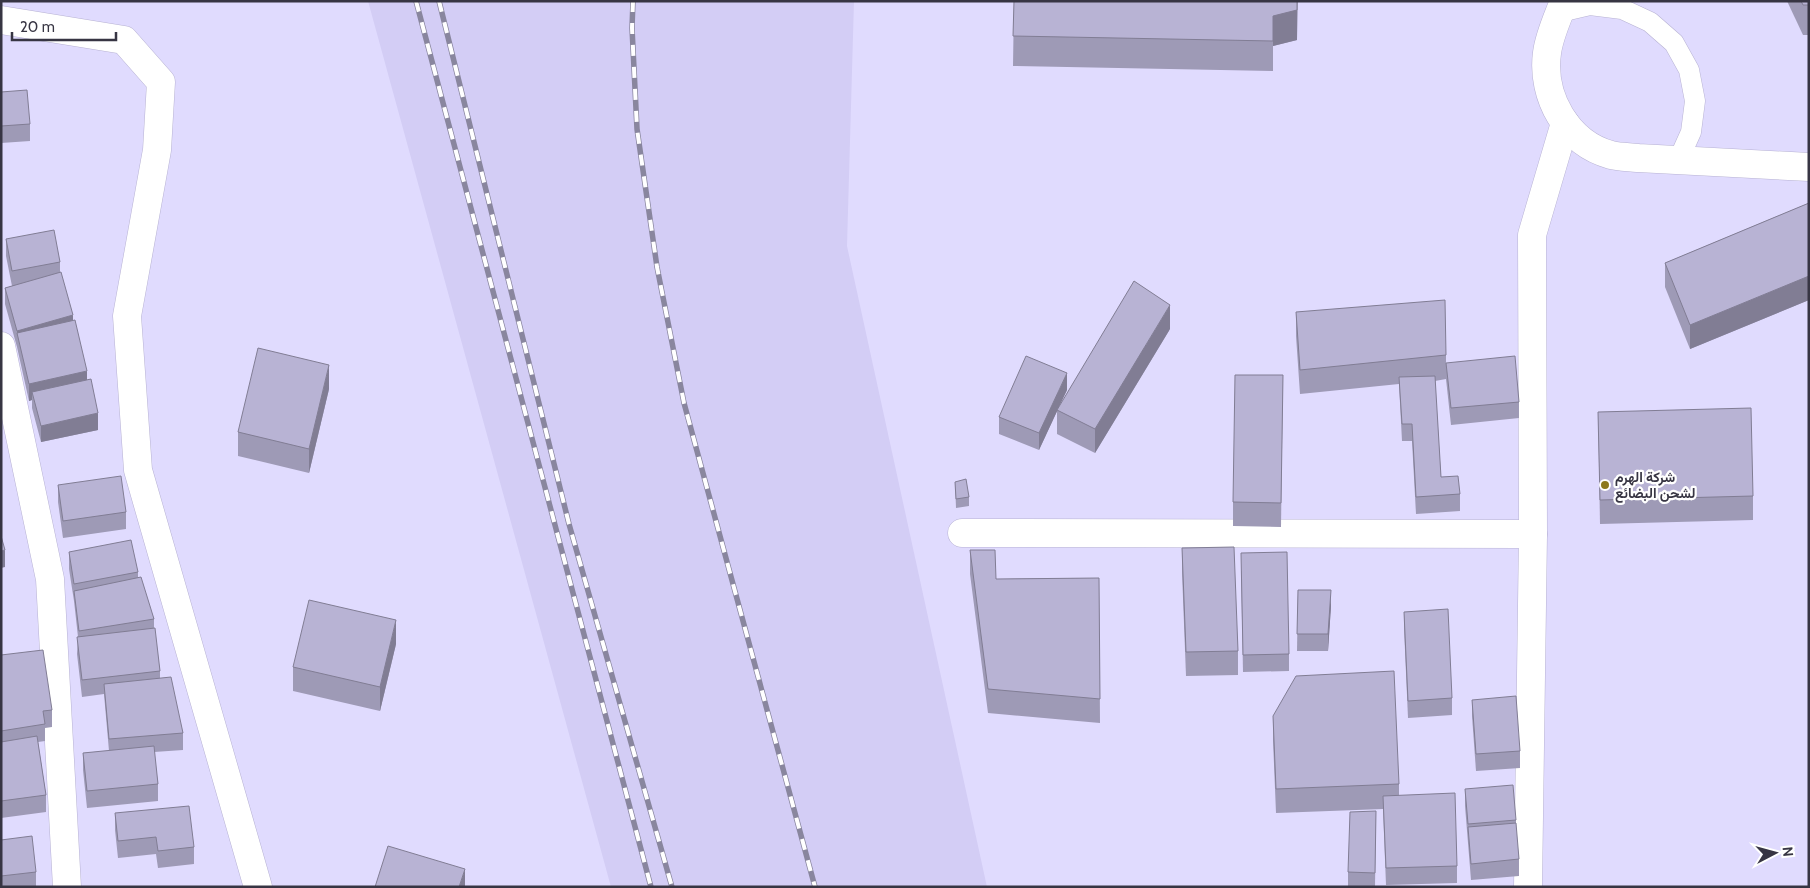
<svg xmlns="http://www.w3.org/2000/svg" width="1810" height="888" viewBox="0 0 1810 888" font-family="Cabin,Vazirmatn,sans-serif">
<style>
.built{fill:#d3cdf5}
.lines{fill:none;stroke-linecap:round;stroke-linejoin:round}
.lane-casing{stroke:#b7b2d3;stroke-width:21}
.street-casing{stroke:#b7b2d3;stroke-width:29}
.secondary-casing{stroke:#b7b2d3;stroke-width:29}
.lane{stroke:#fff;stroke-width:20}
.street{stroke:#fff;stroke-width:28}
.secondary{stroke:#fff;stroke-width:28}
.rail-casing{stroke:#89869e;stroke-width:5.5}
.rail{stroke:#fff;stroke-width:4;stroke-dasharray:11;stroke-linecap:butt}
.wall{fill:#9e9ab6}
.shaded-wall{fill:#817d94}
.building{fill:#b8b3d4;stroke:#817d94}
.poi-dot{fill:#8d781d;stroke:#fff;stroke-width:2}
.labels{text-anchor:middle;stroke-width:4.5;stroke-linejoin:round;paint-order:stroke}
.poi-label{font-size:14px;font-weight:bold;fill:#373543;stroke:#fff;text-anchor:start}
</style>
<rect width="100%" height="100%" fill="#e0dbfe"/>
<polygon class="built" points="368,1 854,1 847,246 987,887 611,887"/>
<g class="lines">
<g class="lane-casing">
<polyline id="lane" points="1560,12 1590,5 1622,9 1650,22 1674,43 1689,70 1695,101 1691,132 1678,161"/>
</g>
<g class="street-casing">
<g id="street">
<path d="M1564 1C1558 17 1549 36 1547 53 1541 96 1567 143 1611 155 1619 157 1629 157 1638 158L1809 167"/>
<polyline points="1,20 124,40 161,82 157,150 127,316 138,470 258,887"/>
<polyline points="962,533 1533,534"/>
<polyline points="1528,887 1533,534 1532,235 1565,123"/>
</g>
</g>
<g class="secondary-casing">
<polyline id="secondary" points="1,346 50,579 67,887"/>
</g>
<use href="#lane" class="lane"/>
<use href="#street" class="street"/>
<use href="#secondary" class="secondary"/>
<g class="rail-casing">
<g id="rail">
<polyline points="416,1 651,887"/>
<polyline points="439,1 569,524 672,887"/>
<polyline points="633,1 632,28 637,129 657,267 684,403 815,887"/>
</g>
</g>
<use href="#rail" class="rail"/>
</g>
<g class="wall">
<polygon points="1014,1 1298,1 1297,40 1273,46 1273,71 1013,66"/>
<polygon points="1787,1 1809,1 1809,35 1803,35"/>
<polygon points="1,92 30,124 30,141 1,143"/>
<polygon points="1809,203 1809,300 1690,349 1665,287 1665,263"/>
<polygon points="6,239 60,262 60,272 73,320 98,430 41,442 32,408 32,400 29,401 17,347 5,304 5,288 12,286 6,256"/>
<polygon points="1296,312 1446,355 1446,379 1435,381 1441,477 1460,494 1460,511 1416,514 1412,441 1402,441 1399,384 1300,394 1296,336"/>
<polygon points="1170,329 1095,453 1057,434 1057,411 1039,450 999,434 999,417 1067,390 1058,408"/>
<polygon points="1446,363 1519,402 1519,418 1451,425 1446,379"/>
<polygon points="1283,375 1281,527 1233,526 1233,502"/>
<polygon points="329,389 309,473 238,456 238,432"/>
<polygon points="1598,412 1753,496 1753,520 1600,524"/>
<polygon points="955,482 969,497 969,506 956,508"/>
<polygon points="58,485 126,512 126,529 63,538 58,502"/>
<polygon points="1182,548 1238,651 1238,675 1186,676 1182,572"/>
<polygon points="970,550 996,579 1099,578 1100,723 988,713 970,574"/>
<polygon points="69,552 138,572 138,577 154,619 154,628 160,671 160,678 183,733 183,750 154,752 158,784 158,801 87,808 83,770 83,753 109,751 104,694 82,697 77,654 78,637 74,601 69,569"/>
<polygon points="1241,570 1289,654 1289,671 1243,672"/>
<polygon points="1298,590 1331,606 1328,651 1297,651"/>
<polygon points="1404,612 1452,698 1452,715 1408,718 1404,628"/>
<polygon points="396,644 380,711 293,691 293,667"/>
<polygon points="1,655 52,710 52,727 45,728 45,741 38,742 46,795 46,812 1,818"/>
<polygon points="1472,700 1520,751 1520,768 1476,771 1472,716"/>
<polygon points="1273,716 1399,784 1399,795 1457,866 1457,883 1386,885 1383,809 1276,813 1273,740"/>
<polygon points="1465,789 1516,820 1516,832 1519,859 1519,876 1471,880 1465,806"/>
<polygon points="1376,811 1375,887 1348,887 1348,872"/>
<polygon points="115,813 194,847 194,864 158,868 156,854 118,858 115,830"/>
<polygon points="1,840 36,872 36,887 1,887"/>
</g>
<g class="shaded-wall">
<polygon points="1297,1 1297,40 1273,46 1273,71 1273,16"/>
<polygon points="1809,276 1809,300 1690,349 1690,325"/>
<polygon points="1170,305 1170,329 1095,453 1095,429"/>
<polygon points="73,315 73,332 17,333 17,347 17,331"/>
<polygon points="329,365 329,389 309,473 309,449"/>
<polygon points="87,371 87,388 32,392 32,400 29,401 29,384"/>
<polygon points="1067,373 1067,390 1039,450 1039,433"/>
<polygon points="98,413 98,430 41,442 41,426"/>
<polygon points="5,550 5,567 1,568 1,551"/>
<polygon points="1331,590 1331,606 1328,651 1328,634"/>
<polygon points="396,620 396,644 380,711 380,687"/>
<polygon points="465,869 465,887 459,887"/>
</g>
<g class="building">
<polygon points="1014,1 1297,1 1297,10 1273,16 1273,41 1013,36"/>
<polygon points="1801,1 1809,1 1809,5 1803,5"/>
<polygon points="27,90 30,124 1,126 1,92"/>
<polygon points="1809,203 1809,276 1690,325 1665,263"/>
<polygon points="54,230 60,262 12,271 6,239"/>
<polygon points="61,272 73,315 17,331 5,288"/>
<polygon points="1134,281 1170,305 1095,429 1057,410"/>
<polygon points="1445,300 1446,355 1300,370 1296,312"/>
<polygon points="75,320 87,371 29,384 17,333"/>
<polygon points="258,348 329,365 309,449 238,432"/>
<polygon points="1026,356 1067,373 1039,433 999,417"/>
<polygon points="1515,356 1519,402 1451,408 1446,363"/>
<polygon points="1235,375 1283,375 1281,503 1233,502"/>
<polygon points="1435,376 1441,477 1458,476 1460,494 1416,497 1412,424 1402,424 1399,377"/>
<polygon points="91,379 98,413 41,426 32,392"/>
<polygon points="1751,408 1753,496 1600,500 1598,412"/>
<polygon points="121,476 126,512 63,521 58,485"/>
<polygon points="966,479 969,497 956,499 955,482"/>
<polygon points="1,536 5,550 1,551"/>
<polygon points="131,540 138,572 74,584 69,552"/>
<polygon points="1234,547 1238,651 1186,652 1182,548"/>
<polygon points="970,550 995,550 996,579 1099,578 1100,699 988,689"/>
<polygon points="1287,552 1289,654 1243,655 1241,553"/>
<polygon points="141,577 154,619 79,631 74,591"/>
<polygon points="1298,590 1331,590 1328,634 1297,634"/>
<polygon points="309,600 396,620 380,687 293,667"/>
<polygon points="1448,609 1452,698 1408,701 1404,612"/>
<polygon points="155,628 160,671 82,680 77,637"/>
<polygon points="43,650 52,710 43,711 45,724 1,731 1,655"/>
<polygon points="1394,671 1399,784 1276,789 1273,716 1296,676"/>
<polygon points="171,677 183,733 109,739 104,684"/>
<polygon points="1516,696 1520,751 1476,754 1472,700"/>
<polygon points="37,736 46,795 1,801 1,742"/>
<polygon points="154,746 158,784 87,791 83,753"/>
<polygon points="1513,785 1516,820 1468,824 1465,789"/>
<polygon points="1455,793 1457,866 1386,868 1383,796"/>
<polygon points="189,806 194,847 158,851 156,837 118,841 115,813"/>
<polygon points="1376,811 1375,873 1348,872 1350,812"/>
<polygon points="1516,823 1519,859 1471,864 1468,827"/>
<polygon points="32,836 36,872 1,876 1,840"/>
<polygon points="388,846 465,869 459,887 375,887"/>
</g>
<circle class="poi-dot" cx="1605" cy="485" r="5"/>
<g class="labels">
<g class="poi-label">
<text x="1615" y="482">شركة الهرم<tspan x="1615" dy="16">لشحن البضائع</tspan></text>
</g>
</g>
<rect width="1810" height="888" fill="none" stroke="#373543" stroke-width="5"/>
<g transform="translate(1775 853) rotate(84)" stroke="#ffffff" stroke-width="4" paint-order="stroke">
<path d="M0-4L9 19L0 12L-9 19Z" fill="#373543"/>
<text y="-8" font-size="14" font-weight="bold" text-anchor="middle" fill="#373543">N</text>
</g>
<path d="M12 32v8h104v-8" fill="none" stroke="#373543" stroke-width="2.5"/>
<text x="20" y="32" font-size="15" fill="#373543" stroke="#ffffff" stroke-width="4" paint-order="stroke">20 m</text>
</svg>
